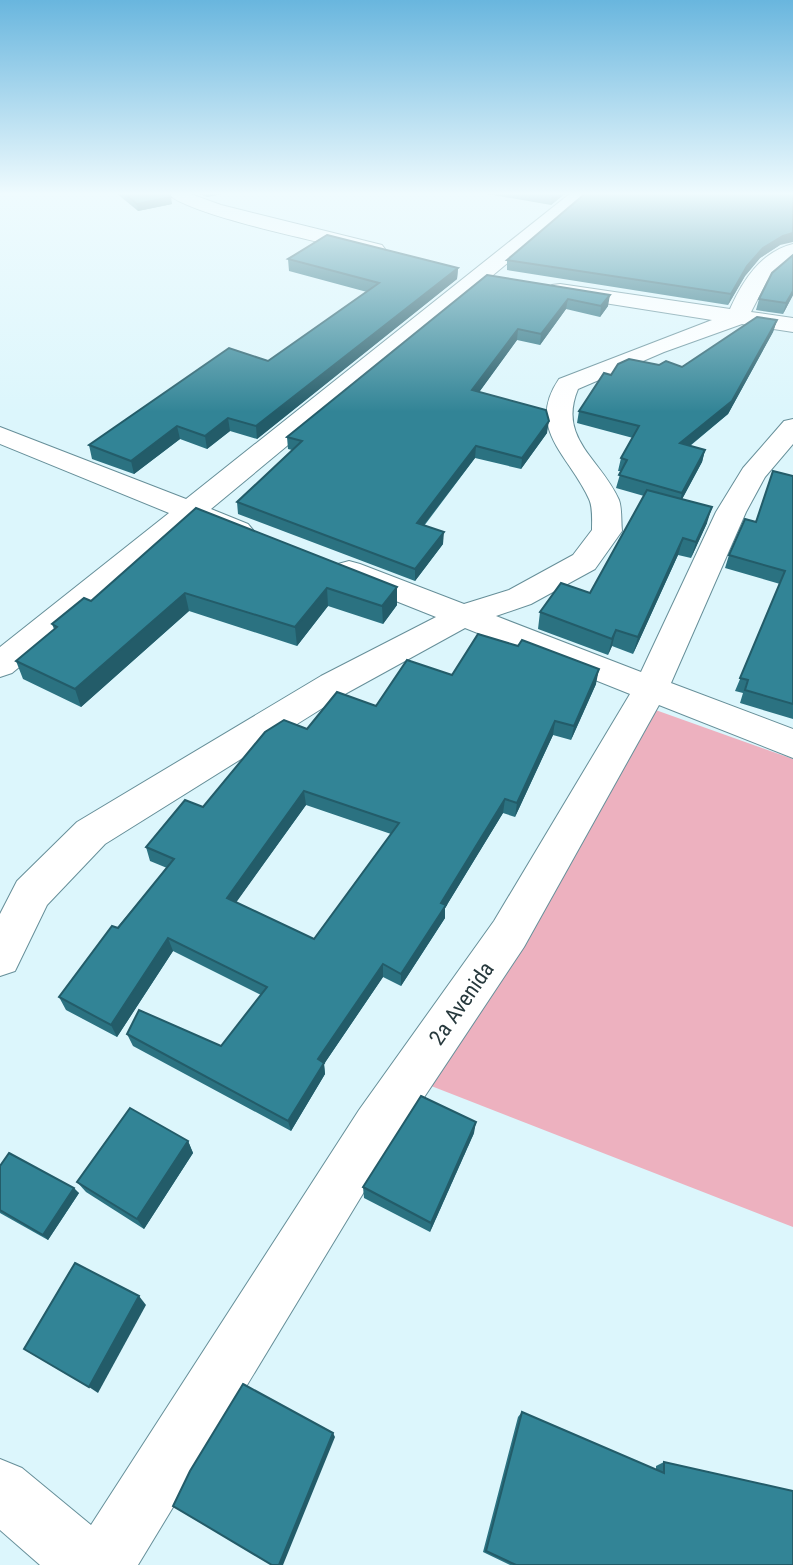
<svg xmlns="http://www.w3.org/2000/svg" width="793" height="1565" viewBox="0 0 793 1565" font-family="'Roboto Condensed',sans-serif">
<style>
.green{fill:#edb1bf}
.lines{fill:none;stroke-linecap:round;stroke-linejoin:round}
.minor-casing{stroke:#668f99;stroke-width:2}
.minor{fill:#fff;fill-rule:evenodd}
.wall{fill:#2b7281;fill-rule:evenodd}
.shaded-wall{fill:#235c69}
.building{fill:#328496;stroke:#235c69;stroke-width:2;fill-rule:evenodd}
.labels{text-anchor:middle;stroke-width:8;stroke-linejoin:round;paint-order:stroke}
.street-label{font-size:22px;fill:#27393d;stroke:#fff}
</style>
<rect width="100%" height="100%" fill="#dcf6fc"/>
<polygon class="green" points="650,708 793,759 793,1227 421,1082"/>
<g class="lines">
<g class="minor-casing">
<g id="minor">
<path d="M166 192H185L221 205 382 245 385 249 375 255C339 246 183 215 166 192Z"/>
<polygon points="572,192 593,192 211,509 248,524 253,530 248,536 238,539 194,523 12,673 0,677 0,647 169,513 0,444 0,427 186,499"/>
<path d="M793 244V258L767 281 751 312 793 318V332L742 324 664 352 578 389C557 439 601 459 619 500 622 508 621 522 622 531L595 569 531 604 496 616 641 672 716 512 743 468 784 421 793 419V444L765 477 746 512 671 683 793 729V758L659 705 524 947 393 1144 138 1565H40L0 1530V1459L22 1468 91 1525 359 1110 494 921 630 694 465 628 345 694 105 844 47 905 15 971 0 976V914L17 881 77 822 321 676 436 617 338 578 334 571 338 564 349 561 360 564 464 604 509 590 573 555 592 530C592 521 593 507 589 499 570 456 525 429 559 379L712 320 560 296 552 295 549 290 552 285 560 284 730 309C743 280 761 252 793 244Z"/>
</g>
</g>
<use href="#minor" class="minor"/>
</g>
<g class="wall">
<polygon points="115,192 167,192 172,204 138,211"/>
<polygon points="195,192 226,192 226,193 207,197"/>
<polygon points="476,192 567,192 551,205"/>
<polygon points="780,245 760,258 745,276 728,305 507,270 507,260"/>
<polygon points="288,259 458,268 457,279 257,439 230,431 207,449 180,439 134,474 92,459 89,445 268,361 367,292 289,271"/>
<polygon points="487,275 608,306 600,317 566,309 540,345 517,340 479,392 547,433 521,469 475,458 424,526 443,544 415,581 238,514 237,502 292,450 288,449 287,437"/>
<polygon points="793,295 783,314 756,310 759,299"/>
<polygon points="777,320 773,332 728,414 690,446 705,450 702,462 682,499 707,523 691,558 678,555 633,654 612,646 608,655 538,629 540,612 590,593 644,496 616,488 621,471 618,471 621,458 633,438 577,423 579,411 611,375 659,365 682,367"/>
<polygon points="793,476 793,719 740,703 743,693 735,691 780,584 725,568 729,555"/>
<polygon points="196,508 397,605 383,624 328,606 297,646 189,611 81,707 23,679 16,661 54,629 52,624 91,601"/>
<path d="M452 675 596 684 571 740 553 735 515 817 503 813 445 908V918L401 986 383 977 324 1064 325 1074 291 1131 133 1046 127 1034 221 1046 261 995 173 951 117 1037 66 1010 59 997 167 868 150 861 146 847 203 807 307 729 376 706ZM306 805 391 834 314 939 236 902Z"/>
<polygon points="474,1133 430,1232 364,1198 363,1187"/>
<polygon points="188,1141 193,1153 144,1229 86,1192 77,1182"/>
<polygon points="0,1166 79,1193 48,1240 0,1213"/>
<polygon points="522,1412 656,1470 656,1466 664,1462 793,1565 510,1565 483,1552 518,1417"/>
</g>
<g class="shaded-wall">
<polygon points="207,192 226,192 226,193 207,197"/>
<polygon points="556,192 567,192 551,205 552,195"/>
<polygon points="171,197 172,204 138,211 137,204"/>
<polygon points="793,233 793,242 780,245 760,258 745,276 728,305 731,294 747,266 763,248 783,236"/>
<polygon points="458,268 457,279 257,439 256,426"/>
<polygon points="793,291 793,295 783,314 786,303"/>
<polygon points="610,295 608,306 600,317 601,306"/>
<polygon points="568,299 566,309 540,345 541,334"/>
<polygon points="777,320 773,332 728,414 677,456 680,443"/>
<polygon points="518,329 517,340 472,402 472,390"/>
<polygon points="228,418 230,431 207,449 205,436"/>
<polygon points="549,421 547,433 521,469 522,458"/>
<polygon points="177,426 180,439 134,474 131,461"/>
<polygon points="476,446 475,458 416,535 417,523"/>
<polygon points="705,450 702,462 679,505 682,493"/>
<polygon points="712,507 707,523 691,558 696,542"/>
<polygon points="444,532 443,544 415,581 415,569"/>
<polygon points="683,538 678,555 633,654 638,637"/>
<polygon points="397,587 397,605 383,624 382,606"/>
<polygon points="327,588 328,606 297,646 295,627"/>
<polygon points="185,593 189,611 81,707 75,689"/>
<polygon points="616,630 612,646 608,655 612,639"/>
<polygon points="599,669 596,684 571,740 574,726"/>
<polygon points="555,721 553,735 515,817 517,803"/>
<polygon points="304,791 306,805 230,911 227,898"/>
<polygon points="505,799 503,813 445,908 445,918 401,986 401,974 441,903"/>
<polygon points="168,938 173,951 117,1037 111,1025"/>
<polygon points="383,964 383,977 324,1064 325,1074 291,1131 288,1121 318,1059"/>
<polygon points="476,1122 474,1133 430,1232 431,1223"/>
<polygon points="188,1141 193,1153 144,1229 137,1219"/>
<polygon points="74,1188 79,1193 48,1240 43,1235"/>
<polygon points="139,1296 146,1305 98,1393 89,1387"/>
<polygon points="333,1433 335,1437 283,1565 279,1565"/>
</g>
<g class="building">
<polygon points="123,192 167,192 171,197 137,204"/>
<polygon points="535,192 556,192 552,195"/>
<polygon points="587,192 793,192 793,233 783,236 763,248 747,266 731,294 507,260"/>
<polygon points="327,235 458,268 256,426 228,418 205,436 177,426 131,461 89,445 229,348 268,361 379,283 288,259"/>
<polygon points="793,255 793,291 786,303 759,299 772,273"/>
<polygon points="487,275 610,295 601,306 568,299 541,334 518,329 472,390 546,410 549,421 522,458 476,446 417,523 444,532 415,569 237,502 302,441 287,437"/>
<polygon points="757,317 777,320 732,401 680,443 705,450 682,493 619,475 627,460 621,458 639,426 579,411 604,373 611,375 618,364 629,359 659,365 666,361 682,367"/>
<polygon points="773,471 793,476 793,704 745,690 748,680 740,678 785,571 729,555 745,519 756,522"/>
<polygon points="647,490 712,507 696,542 683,538 638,637 616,630 612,639 540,612 561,583 590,593"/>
<polygon points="196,508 397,587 382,606 327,588 295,627 185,593 75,689 16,661 57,627 52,624 84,598 91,601"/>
<path d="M478 634 518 646 522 640 599 669 574 726 555 721 517 803 505 799 441 903 446 905 401 974 383 964 318 1059 324 1063 288 1121 127 1034 139 1010 221 1046 267 987 168 938 111 1025 59 997 112 926 118 928 174 859 146 847 185 800 203 807 265 732 284 720 307 729 337 692 376 706 407 660 452 675ZM304 791 399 823 314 939 227 898Z"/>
<polygon points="421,1096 476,1122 431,1223 363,1187"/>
<polygon points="130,1108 188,1141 137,1219 77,1182"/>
<polygon points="9,1153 74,1188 43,1235 0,1210 0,1166"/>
<polygon points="75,1263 139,1296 89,1387 24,1349"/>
<polygon points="243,1384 333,1433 279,1565 272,1565 173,1506 190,1471"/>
<polygon points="522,1412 664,1473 664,1462 793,1491 793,1565 516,1565 486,1551"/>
</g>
<linearGradient id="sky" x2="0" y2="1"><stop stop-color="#69b6de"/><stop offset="0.47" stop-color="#effbfe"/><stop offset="1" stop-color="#effbfe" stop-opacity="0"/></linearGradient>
<rect width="793" height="412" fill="url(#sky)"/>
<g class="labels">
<g class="street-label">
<text transform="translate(461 1003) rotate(-55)" y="8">2a Avenida</text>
</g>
</g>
</svg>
